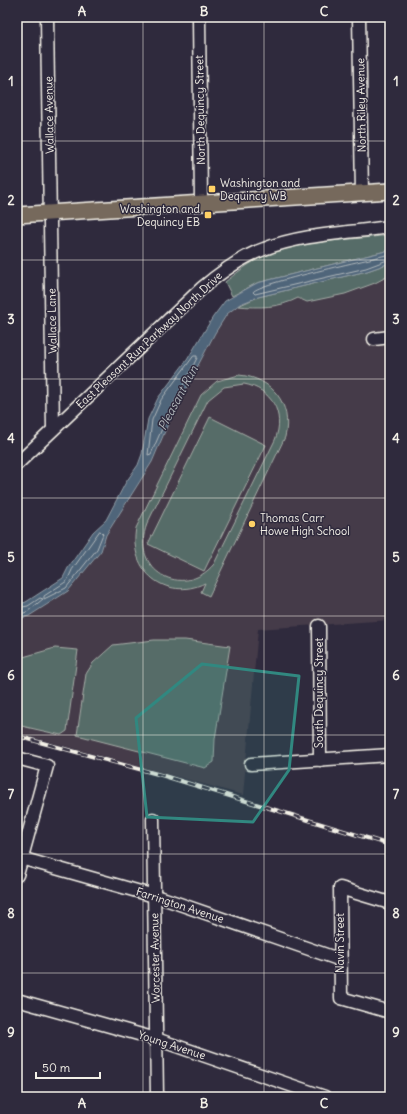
<svg xmlns="http://www.w3.org/2000/svg" width="407" height="1114" viewBox="0 0 407 1114" font-family="Delius,sans-serif">
<style>
.built{fill:#453b49}
.green{fill:#576c67;stroke:#a6aea8;fill-rule:evenodd}
.water{fill:#4f657a;stroke:#919da6}
.lines{fill:none;stroke-linecap:round;stroke-linejoin:round}
.shore{stroke:#b2b9bc;stroke-width:1}
.minor-casing{stroke:#f4f1e8;stroke-width:15}
.major-casing{stroke:#f4f1e8;stroke-width:18}
.minor{stroke:#2f2a3d;stroke-width:12}
.major{stroke:#76695c;stroke-width:15}
.rail-casing{stroke:#f4f1e8;stroke-width:4}
.rail{stroke:#2f2a3d;stroke-width:2.5;stroke-dasharray:8;stroke-linecap:butt}
.marked{fill:#318880;fill-opacity:0.2;stroke:#318880;stroke-width:3;stroke-linejoin:round}
.grid{fill:none;stroke:#f4f1e8;stroke-width:1;stroke-opacity:0.55}
.poi-dot{fill:#ffd166;stroke:#2f2a3d;stroke-width:1.5}
.labels{text-anchor:middle;stroke-width:3;stroke-linejoin:round;paint-order:stroke}
.street-label{font-size:11px;fill:#f4f1e8;stroke:#2f2a3d}
.poi-label{font-size:11px;fill:#f4f1e8;stroke:#2f2a3d;text-anchor:start}
.water-label{font-size:12px;font-style:italic;fill:#b2b9bc;stroke:#2f2a3d}
.neatline{fill:none;stroke:#f4f1e8;stroke-width:1.5}
.grid-label{font-size:13px;text-anchor:middle;font-weight:bold;fill:#f4f1e8}
</style>
<rect width="100%" height="100%" fill="#2f2a3d"/>
<filter id="ink" filterUnits="userSpaceOnUse"><feTurbulence type="fractalNoise" baseFrequency=".025" numOctaves="2"/><feDisplacementMap in="SourceGraphic" scale="8" xChannelSelector="R" yChannelSelector="G"/><feConvolveMatrix kernelMatrix="1 2 1 2 8 2 1 2 1" color-interpolation-filters="sRGB"/></filter>
<g filter="url(#ink)">
<polygon class="built" points="390,275 390,620 258,629 243,795 17,733 17,619 29,616 68,591 101,551 106,535 152,462 171,417 215,333 227,314 238,306 258,308 286,304 298,298 307,302 345,294 375,283"/>
<g class="green">
<path d="M390 235V250L257 283 232 296 225 282C239 271 254 259 272 253 309 240 351 240 390 235Z"/>
<path d="M390 263V275L375 283 345 294 307 302 298 298C279 308 259 308 238 306L258 297 367 271Z"/>
<path d="M239 375C272 378 293 404 285 437L209 596 201 592 205 583C166 602 128 571 136 528L201 395 217 381ZM244 384C271 389 286 413 275 440L214 564C183 601 129 570 147 524L208 400 224 387Z"/>
<polygon points="210,417 266,445 204,571 148,544"/>
<polygon points="154,640 185,640 230,646 215,739 214,762 205,768 77,735 86,674 93,663 113,645"/>
<polygon points="55,648 78,650 67,731 61,735 17,725 17,662 23,657"/>
</g>
<polygon class="water" points="390,250 390,263 367,271 258,297 240,304 227,314 215,333 171,417 152,462 106,535 101,551 68,591 29,616 17,619 17,605 26,602 63,578 68,568 93,532 106,520 126,482 138,465 142,454 148,419 158,398 187,360 213,317 225,301 257,283"/>
<g class="lines">
<g class="shore">
<path d="M390 254C372 259 258 283 253 292L255 294 366 268 390 259"/>
<polygon points="194,356 197,356 197,358 168,415 151,454 148,455 152,420 161,400"/>
<polygon points="100,531 103,534 97,549 66,588 44,599 44,596 67,581 72,570"/>
<polyline points="17,608 28,606 40,598 43,599 27,612 17,615"/>
</g>
<g class="minor-casing">
<g id="minor">
<polyline points="47,17 53,429"/>
<polyline points="199,17 201,202"/>
<polyline points="359,17 362,193"/>
<polyline points="374,339 390,337"/>
<path d="M17 464 202 288C221 272 241 257 264 249 303 234 348 233 390 227"/>
<polyline points="319,626 320,760"/>
<polyline points="17,758 47,766 17,875"/>
<polyline points="251,764 390,755"/>
<polyline points="153,819 157,1097"/>
<polyline points="17,857 165,899 341,960"/>
<polyline points="390,903 340,888 341,998 390,1012"/>
<polyline points="17,1000 156,1039 325,1097"/>
</g>
</g>
<g class="major-casing">
<polyline id="major" points="17,215 390,191"/>
</g>
<use href="#minor" class="minor"/>
<use href="#major" class="major"/>
<g class="rail-casing">
<polyline id="rail" points="17,736 161,775 390,845"/>
</g>
<use href="#rail" class="rail"/>
</g>
</g>
<path class="marked" d="M202 664 299 676 289 770 253 822 147 817 136 718Z"/>
<path class="grid" d="M143 17V1097M264 17V1097M17 141H390M17 260H390M17 379H390M17 498H390M17 616H390M17 735H390M17 854H390M17 973H390"/>
<g class="poi-dot">
<rect x="208" y="185" width="8" height="8" rx="2"/>
<rect x="204" y="211" width="8" height="8" rx="2"/>
<circle cx="252" cy="524" r="4"/>
</g>
<g class="labels">
<g class="street-label">
<text transform="translate(361 105) rotate(-91)" y="4">North Riley Avenue</text>
<text transform="translate(200 110) rotate(-91)" y="4">North Dequincy Street</text>
<text transform="translate(49 115) rotate(-91)" y="4">Wallace Avenue</text>
<text transform="translate(52 321) rotate(-91)" y="4">Wallace Lane</text>
<text transform="translate(149 340) rotate(-43)" y="4">East Pleasant Run Parkway North Drive</text>
<text transform="translate(319 693) rotate(-90)" y="4">South Dequincy Street</text>
<text transform="translate(180 905) rotate(18)" y="4">Farrington Avenue</text>
<text transform="translate(340 943) rotate(-90)" y="4">Navin Street</text>
<text transform="translate(155 958) rotate(-91)" y="4">Worcester Avenue</text>
<text transform="translate(172 1045) rotate(18)" y="4">Young Avenue</text>
</g>
<g class="poi-label">
<text x="220" y="187">Washington and<tspan x="220" dy="13">Dequincy WB</tspan></text>
<text x="200" y="213" text-anchor="end">Washington and<tspan x="200" dy="13">Dequincy EB</tspan></text>
<text x="260" y="522">Thomas Carr<tspan x="260" dy="13">Howe High School</tspan></text>
</g>
<g class="water-label">
<text transform="translate(178 398) rotate(-62)" y="4">Pleasant Run</text>
</g>
</g>
<rect width="407" height="1114" fill="none" stroke="#2f2a3d" stroke-width="44"/>
<path d="M36 1072v6h64v-6" fill="none" stroke="#f4f1e8" stroke-width="2"/>
<text x="42" y="1072" font-size="12" fill="#f4f1e8" stroke="#2f2a3d" stroke-width="3" paint-order="stroke">50 m</text>
<rect x="22" y="22" width="363" height="1070" class="neatline"/>
<g class="grid-label">
<text x="82" y="16">A</text>
<text x="204" y="16">B</text>
<text x="324" y="16">C</text>
<text x="11" y="86">1</text>
<text x="396" y="86">1</text>
<text x="11" y="205">2</text>
<text x="396" y="205">2</text>
<text x="11" y="324">3</text>
<text x="396" y="324">3</text>
<text x="11" y="443">4</text>
<text x="396" y="443">4</text>
<text x="11" y="562">5</text>
<text x="396" y="562">5</text>
<text x="11" y="680">6</text>
<text x="396" y="680">6</text>
<text x="11" y="799">7</text>
<text x="396" y="799">7</text>
<text x="11" y="918">8</text>
<text x="396" y="918">8</text>
<text x="11" y="1037">9</text>
<text x="396" y="1037">9</text>
<text x="82" y="1108">A</text>
<text x="204" y="1108">B</text>
<text x="324" y="1108">C</text>
</g>
</svg>
